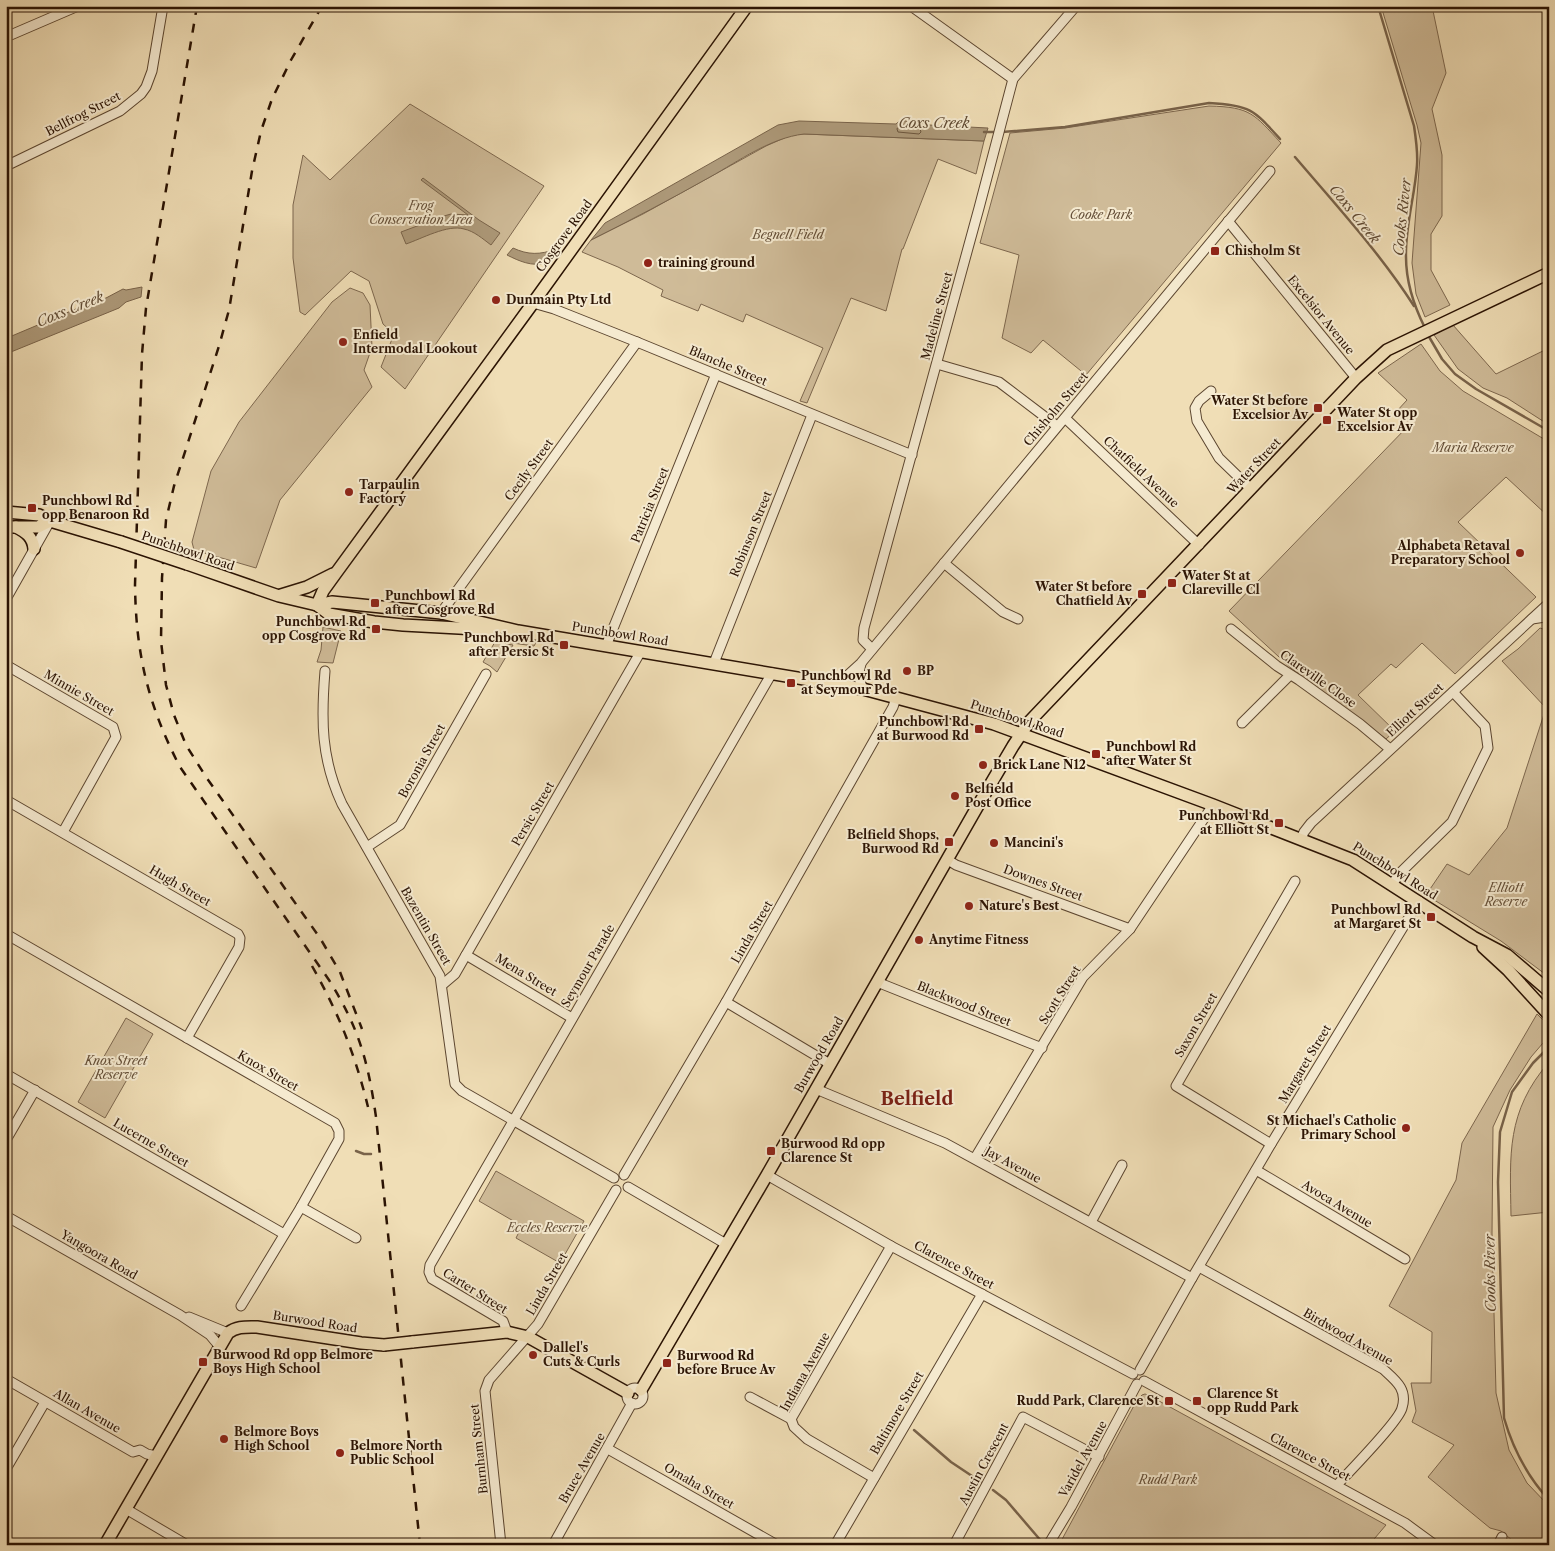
<svg xmlns="http://www.w3.org/2000/svg" width="1555" height="1551" viewBox="0 0 1555 1551" font-family="'Libre Caslon Text',serif">
<style>
.green{fill:#cfbb98;stroke:#7d674e}
.water{fill:#ad9979;stroke:#79634a}
.lines{fill:none;stroke-linecap:round;stroke-linejoin:round}
.shore{stroke:#6c563e;stroke-width:1}
.stream{stroke:#79634a;stroke-width:2.5}
.minor-casing{stroke:#5c4630;stroke-width:11}
.major-casing{stroke:#2b1303;stroke-width:14}
.minor{stroke:#f5ead0;stroke-width:9}
.major{stroke:#f0deb6;stroke-width:11}
.rail{stroke:#2b1303;stroke-width:2.5;stroke-dasharray:9 9;stroke-linecap:butt}
.major-bridge-casing{stroke:#2b1303;stroke-width:14;stroke-linecap:butt}
.major-bridge{stroke:#f0deb6;stroke-width:11}
.poi-dot{fill:#8f2418;stroke:#f5ead0;stroke-width:2}
.labels{text-anchor:middle;stroke-width:4;stroke-linejoin:round;paint-order:stroke}
.street-label{font-size:12px;fill:#2b1303;stroke:#f5ead0}
.park-label{font-size:12px;font-style:italic;fill:#644e37;stroke:#f5ead0}
.poi-label{font-size:12px;font-weight:bold;fill:#2b1303;stroke:#f5ead0;text-anchor:start}
.water-label{font-size:14px;font-style:italic;fill:#5f4932;stroke:#f5ead0}
.district-label{font-size:18px;font-weight:bold;fill:#7a1f14;stroke:#f5ead0}
</style>
<rect width="100%" height="100%" fill="#f0deb6"/>
<filter id="stains"><feTurbulence type="fractalNoise" baseFrequency=".004" numOctaves="4"/><feColorMatrix values="0 0 0 0 .2 0 0 0 0 .09 0 0 0 0 .02 0 0 0 .5 -.17"/></filter>
<radialGradient id="worn" r=".72"><stop offset=".6" stop-color="#630" stop-opacity="0"/><stop offset="1" stop-color="#630" stop-opacity=".3"/></radialGradient>
<g class="green">
<polygon points="1381,6 1432,6 1446,73 1432,109 1442,155 1442,216 1431,234 1431,270 1450,305 1425,317 1416,294 1412,263 1421,143 1417,125"/>
<polygon points="410,104 544,186 405,389 381,367 394,334 383,324 369,281 351,271 305,315 300,312 293,258 293,205 303,155 330,180"/>
<path d="M1209 106C1251 107 1254 114 1281 143L1086 375 1043 340 1031 353 1002 338 1019 255 980 243 1010 133 1065 128Z"/>
<polygon points="804,134 984,141 976,174 938,159 903,249 902,249 886,311 851,298 807,403 800,401 823,348 746,314 743,322 701,304 698,311 661,296 663,290 618,267 582,252 591,240 643,214 766,146 791,135"/>
<polygon points="350,288 363,293 370,305 372,347 364,370 372,387 280,500 256,568 194,550 192,542 211,471 239,422 332,302"/>
<polygon points="1453,325 1496,374 1549,348 1549,425 1507,398 1483,388 1458,369 1434,335"/>
<polygon points="1421,344 1440,371 1463,391 1549,442 1549,517 1506,477 1458,522 1536,597 1455,674 1422,643 1396,668 1391,664 1358,695 1395,731 1386,739 1291,668 1229,611 1409,425 1396,412 1407,400 1378,373"/>
<polygon points="323,627 341,631 333,663 317,662 321,650"/>
<polygon points="1540,628 1549,631 1549,977 1501,941 1426,895 1447,864 1469,875 1507,828 1546,708 1502,661 1518,649"/>
<polygon points="479,634 511,636 537,641 534,646 476,638"/>
<polygon points="495,642 513,645 497,672 490,666 483,662"/>
<polygon points="1537,1014 1549,1026 1549,1036 1531,1057 1510,1090 1493,1127 1492,1233 1496,1393 1509,1450 1527,1483 1549,1506 1549,1545 1518,1545 1501,1531 1490,1528 1428,1477 1454,1445 1412,1422 1416,1411 1411,1383 1431,1383 1432,1332 1389,1306 1456,1180 1462,1143"/>
<polygon points="126,1018 153,1034 105,1118 78,1102"/>
<path d="M1549 1062V1212L1511 1216C1510 1154 1506 1112 1549 1062Z"/>
<polygon points="496,1171 584,1221 560,1263 516,1238 522,1226 479,1201"/>
<polygon points="1145,1394 1148,1395 1386,1525 1369,1545 1059,1545 1137,1400 1142,1395"/>
</g>
<g class="water">
<path d="M900 120 929 125 988 128 984 141 804 134C770 138 739 161 710 177 671 199 631 220 591 240L605 223 778 125 799 121 896 124Z"/>
<path d="M423 178 479 220 500 233 491 245C483 239 474 231 464 229 448 224 421 239 406 244L401 232 444 216 451 214 468 215 421 180Z"/>
<path d="M513 248C528 255 540 255 556 249L546 263C532 267 519 261 507 255Z"/>
<polygon points="142,287 141,297 126,302 119,308 6,354 7,338 90,303 106,298 123,289 126,290"/>
</g>
<g class="lines">
<polygon class="shore" points="902,126 920,129 921,132 919,134 898,132 897,129"/>
<g class="stream">
<path d="M1378 6 1414 126C1416 139 1418 152 1417 165 1415 196 1405 226 1406 257 1406 282 1414 306 1425 328"/>
<polyline points="984,132 996,132"/>
<path d="M1002 132 1065 127 1209 103C1250 105 1254 110 1280 139"/>
<path d="M1295 157C1336 205 1380 253 1414 306"/>
<polyline points="1428,335 1442,359 1455,374 1476,389 1549,431"/>
<path d="M1549 1047 1533 1063 1512 1092 1500 1132 1498 1182 1504 1418C1513 1449 1527 1476 1549 1500"/>
<polyline points="356,1151 364,1154 371,1154"/>
<polyline points="914,1430 951,1462 981,1482"/>
<polyline points="993,1490 1006,1500 1042,1542"/>
</g>
<g class="minor-casing">
<g id="minor">
<polyline points="911,6 1013,79"/>
<polyline points="6,37 78,6"/>
<polyline points="6,166 120,111 141,94 146,87 152,71 163,6"/>
<polyline points="1228,221 1356,378"/>
<polyline points="533,303 554,309 637,342 912,455"/>
<polyline points="937,364 999,382 1057,426"/>
<polyline points="1211,391 1199,401 1195,408 1197,421 1219,458 1251,489"/>
<polyline points="1065,418 1199,545"/>
<polyline points="944,563 1003,612 1018,619"/>
<polyline points="6,599 50,521"/>
<polyline points="441,613 637,342"/>
<polyline points="1532,619 1545,617 1549,619"/>
<polyline points="1231,629 1277,666 1299,680 1360,724 1390,749"/>
<polyline points="606,646 716,374"/>
<polyline points="872,649 863,640 864,628 979,208 1013,79 1076,6"/>
<polyline points="714,663 812,415"/>
<polyline points="861,664 858,676 863,689"/>
<polyline points="6,665 113,727 116,737 63,832"/>
<path d="M325 671C321 720 321 759 342 804L440 976 455 1084 462 1091 614 1178"/>
<polyline points="838,684 861,663 1270,171"/>
<polyline points="1242,723 1290,675"/>
<polyline points="6,800 238,934 240,938 239,947 187,1038"/>
<polyline points="1301,839 1304,832 1311,823 1549,603"/>
<polyline points="367,847 400,825 486,674"/>
<polyline points="948,860 956,865 1130,929"/>
<polyline points="1392,884 1402,871 1452,822 1488,748 1485,726 1453,692"/>
<polyline points="6,934 335,1123 339,1131 339,1139 301,1207 241,1306"/>
<polyline points="466,955 572,1018"/>
<polyline points="877,982 1042,1048"/>
<polyline points="442,985 455,974 641,651"/>
<polyline points="726,1002 830,1064"/>
<polyline points="6,1074 284,1234"/>
<polyline points="816,1089 945,1143 1192,1278"/>
<polyline points="6,1140 35,1090"/>
<polyline points="1271,1144 1176,1086 1295,881"/>
<polyline points="975,1158 1083,977 1130,929 1213,805"/>
<polyline points="1256,1170 1405,1259"/>
<polyline points="624,1175 726,1002 893,707 896,698"/>
<polyline points="767,1175 891,1246 1133,1374"/>
<polyline points="628,1187 726,1244"/>
<polyline points="301,1207 356,1238"/>
<polyline points="6,1216 180,1315 210,1335 220,1347"/>
<polyline points="1091,1222 1122,1165"/>
<path d="M1199 1267 1383 1369C1395 1380 1408 1389 1402 1408 1399 1421 1349 1472 1337 1485"/>
<polyline points="189,1317 228,1333"/>
<polyline points="507,1332 503,1321 432,1279 429,1272 430,1265 772,673"/>
<polyline points="1140,1370 1192,1278 1271,1144 1419,901"/>
<polyline points="6,1379 133,1452 140,1450 147,1454 156,1456"/>
<polyline points="1144,1381 1405,1523 1435,1545"/>
<circle cx="635" cy="1396" r="8"/>
<polyline points="750,1397 791,1419"/>
<polyline points="608,1449 777,1545"/>
<polyline points="6,1469 45,1402"/>
<polyline points="874,1478 807,1439 794,1427 791,1419 891,1246"/>
<polyline points="126,1509 187,1545"/>
<polyline points="501,1545 485,1391 489,1380 538,1324 616,1190"/>
<polyline points="553,1545 632,1403"/>
<polyline points="835,1545 982,1294"/>
<polyline points="954,1545 1023,1417 1099,1457"/>
<polyline points="1048,1545 1071,1507 1137,1384"/>
<polyline points="1498,1545 1502,1537"/>
</g>
</g>
<g class="major-casing">
<g id="major">
<polyline points="6,512 39,515 50,521 121,542"/>
<polyline points="6,527 38,527 50,521"/>
<path d="M16 527C26 532 33 537 34 549"/>
<polyline points="187,564 279,596 317,605 332,602 441,613 518,631 863,689 994,724 1213,805 1353,860 1473,937 1507,955 1549,991"/>
<polyline points="281,595 307,587 333,574"/>
<polyline points="317,605 323,591 336,573 533,303 747,6"/>
<polyline points="317,605 329,614 374,622 403,625 496,630"/>
<polyline points="1483,947 1508,970 1549,1015"/>
<polyline points="412,1342 507,1332 528,1337 628,1393"/>
<polyline points="641,1390 767,1175 976,809 1013,746 1029,722 1356,378 1387,350 1549,273"/>
<path d="M105 1545 228 1333C237 1326 246 1327 257 1327L361 1343 384 1345"/>
</g>
</g>
<use href="#minor" class="minor"/>
<use href="#major" class="major"/>
<g class="rail">
<path d="M197 6 146 308 142 354 135 585C136 655 148 705 180 767L329 980C359 1028 368 1061 376 1117L420 1545"/>
<polyline points="322,6 291,60 272,99 261,131 252,171 229,310 219,346 174,486 166,520 162,578 161,641 166,685 174,715 186,745 206,777 320,938 340,972 362,1029"/>
<path d="M312 966C339 1014 355 1054 368 1107"/>
</g>
<g class="major-bridge-casing">
<g id="major-bridge">
<polyline points="121,542 187,564"/>
<polyline points="384,1345 412,1342"/>
</g>
</g>
<use href="#major-bridge" class="major-bridge"/>
</g>
<g class="poi-dot">
<rect x="1210" y="246" width="10" height="10" rx="2.5"/>
<circle cx="648" cy="263" r="5"/>
<circle cx="496" cy="300" r="5"/>
<circle cx="343" cy="342" r="5"/>
<rect x="1313" y="403" width="10" height="10" rx="2.5"/>
<rect x="1322" y="415" width="10" height="10" rx="2.5"/>
<circle cx="349" cy="492" r="5"/>
<rect x="27" y="503" width="10" height="10" rx="2.5"/>
<circle cx="1520" cy="553" r="5"/>
<rect x="1167" y="578" width="10" height="10" rx="2.5"/>
<rect x="1137" y="589" width="10" height="10" rx="2.5"/>
<rect x="370" y="598" width="10" height="10" rx="2.5"/>
<rect x="371" y="624" width="10" height="10" rx="2.5"/>
<rect x="559" y="640" width="10" height="10" rx="2.5"/>
<circle cx="907" cy="671" r="5"/>
<rect x="786" y="678" width="10" height="10" rx="2.5"/>
<rect x="974" y="724" width="10" height="10" rx="2.5"/>
<rect x="1091" y="749" width="10" height="10" rx="2.5"/>
<circle cx="983" cy="765" r="5"/>
<circle cx="955" cy="796" r="5"/>
<rect x="1274" y="818" width="10" height="10" rx="2.5"/>
<rect x="944" y="837" width="10" height="10" rx="2.5"/>
<circle cx="994" cy="843" r="5"/>
<circle cx="969" cy="906" r="5"/>
<rect x="1426" y="912" width="10" height="10" rx="2.5"/>
<circle cx="919" cy="940" r="5"/>
<circle cx="1406" cy="1128" r="5"/>
<rect x="766" y="1146" width="10" height="10" rx="2.5"/>
<circle cx="533" cy="1355" r="5"/>
<rect x="198" y="1357" width="10" height="10" rx="2.5"/>
<rect x="662" y="1358" width="10" height="10" rx="2.5"/>
<rect x="1164" y="1396" width="10" height="10" rx="2.5"/>
<rect x="1192" y="1396" width="10" height="10" rx="2.5"/>
<circle cx="224" cy="1439" r="5"/>
<circle cx="340" cy="1453" r="5"/>
</g>
<g class="labels">
<g class="street-label">
<text transform="translate(83 114) rotate(-27)" y="4">Bellfrog Street</text>
<text transform="translate(564 236) rotate(-54)" y="4">Cosgrove Road</text>
<text transform="translate(1321 315) rotate(51)" y="4">Excelsior Avenue</text>
<text transform="translate(937 316) rotate(-75)" y="4">Madeline Street</text>
<text transform="translate(728 366) rotate(23)" y="4">Blanche Street</text>
<text transform="translate(1056 409) rotate(-50)" y="4">Chisholm Street</text>
<text transform="translate(1254 466) rotate(-47)" y="4">Water Street</text>
<text transform="translate(529 470) rotate(-54)" y="4">Cecily Street</text>
<text transform="translate(1141 472) rotate(43)" y="4">Chatfield Avenue</text>
<text transform="translate(650 505) rotate(-68)" y="4">Patricia Street</text>
<text transform="translate(751 534) rotate(-68)" y="4">Robinson Street</text>
<text transform="translate(188 551) rotate(19)" y="4">Punchbowl Road</text>
<text transform="translate(620 634) rotate(9)" y="4">Punchbowl Road</text>
<text transform="translate(1318 679) rotate(35)" y="4">Clareville Close</text>
<text transform="translate(79 693) rotate(30)" y="4">Minnie Street</text>
<text transform="translate(1415 710) rotate(-43)" y="4">Elliott Street</text>
<text transform="translate(1017 719) rotate(18)" y="4">Punchbowl Road</text>
<text transform="translate(422 761) rotate(-61)" y="4">Boronia Street</text>
<text transform="translate(533 814) rotate(-60)" y="4">Persic Street</text>
<text transform="translate(1395 871) rotate(32)" y="4">Punchbowl Road</text>
<text transform="translate(1043 883) rotate(20)" y="4">Downes Street</text>
<text transform="translate(180 886) rotate(30)" y="4">Hugh Street</text>
<text transform="translate(426 926) rotate(60)" y="4">Bazentin Street</text>
<text transform="translate(752 932) rotate(-60)" y="4">Linda Street</text>
<text transform="translate(588 966) rotate(-60)" y="4">Seymour Parade</text>
<text transform="translate(526 975) rotate(31)" y="4">Mena Street</text>
<text transform="translate(1060 995) rotate(-58)" y="4">Scott Street</text>
<text transform="translate(964 1004) rotate(22)" y="4">Blackwood Street</text>
<text transform="translate(1196 1025) rotate(-60)" y="4">Saxon Street</text>
<text transform="translate(819 1055) rotate(-60)" y="4">Burwood Road</text>
<text transform="translate(1305 1064) rotate(-59)" y="4">Margaret Street</text>
<text transform="translate(268 1071) rotate(30)" y="4">Knox Street</text>
<text transform="translate(151 1143) rotate(30)" y="4">Lucerne Street</text>
<text transform="translate(1013 1165) rotate(29)" y="4">Jay Avenue</text>
<text transform="translate(1337 1204) rotate(31)" y="4">Avoca Avenue</text>
<text transform="translate(99 1255) rotate(30)" y="4">Yangoora Road</text>
<text transform="translate(954 1265) rotate(28)" y="4">Clarence Street</text>
<text transform="translate(547 1284) rotate(-60)" y="4">Linda Street</text>
<text transform="translate(475 1291) rotate(32)" y="4">Carter Street</text>
<text transform="translate(315 1322) rotate(9)" y="4">Burwood Road</text>
<text transform="translate(1348 1337) rotate(30)" y="4">Birdwood Avenue</text>
<text transform="translate(805 1372) rotate(-61)" y="4">Indiana Avenue</text>
<text transform="translate(87 1411) rotate(30)" y="4">Allan Avenue</text>
<text transform="translate(897 1413) rotate(-60)" y="4">Baltimore Street</text>
<text transform="translate(479 1449) rotate(-96)" y="4">Burnham Street</text>
<text transform="translate(1310 1457) rotate(28)" y="4">Clarence Street</text>
<text transform="translate(1083 1459) rotate(-61)" y="4">Varidel Avenue</text>
<text transform="translate(984 1464) rotate(-62)" y="4">Austin Crescent</text>
<text transform="translate(582 1468) rotate(-60)" y="4">Bruce Avenue</text>
<text transform="translate(699 1486) rotate(30)" y="4">Omaha Street</text>
</g>
<g class="park-label">
<text x="421" y="210">Frog<tspan x="421" dy="14">Conservation Area</tspan></text>
<text x="1101" y="219">Cooke Park</text>
<text x="788" y="239">Begnell Field</text>
<text x="1473" y="452">Maria Reserve</text>
<text x="1506" y="892">Elliott<tspan x="1506" dy="14">Reserve</tspan></text>
<text x="116" y="1065">Knox Street<tspan x="116" dy="14">Reserve</tspan></text>
<text x="547" y="1232">Eccles Reserve</text>
<text x="1168" y="1484">Rudd Park</text>
</g>
<g class="poi-label">
<text x="1225" y="255">Chisholm St</text>
<text x="658" y="267">training ground</text>
<text x="506" y="304">Dunmain Pty Ltd</text>
<text x="353" y="339">Enfield<tspan x="353" dy="14">Intermodal Lookout</tspan></text>
<text x="1308" y="405" text-anchor="end">Water St before<tspan x="1308" dy="14">Excelsior Av</tspan></text>
<text x="1337" y="417">Water St opp<tspan x="1337" dy="14">Excelsior Av</tspan></text>
<text x="359" y="489">Tarpaulin<tspan x="359" dy="14">Factory</tspan></text>
<text x="42" y="505">Punchbowl Rd<tspan x="42" dy="14">opp Benaroon Rd</tspan></text>
<text x="1510" y="550" text-anchor="end">Alphabeta Retaval<tspan x="1510" dy="14">Preparatory School</tspan></text>
<text x="1182" y="580">Water St at<tspan x="1182" dy="14">Clareville Cl</tspan></text>
<text x="1132" y="591" text-anchor="end">Water St before<tspan x="1132" dy="14">Chatfield Av</tspan></text>
<text x="385" y="600">Punchbowl Rd<tspan x="385" dy="14">after Cosgrove Rd</tspan></text>
<text x="366" y="626" text-anchor="end">Punchbowl Rd<tspan x="366" dy="14">opp Cosgrove Rd</tspan></text>
<text x="554" y="642" text-anchor="end">Punchbowl Rd<tspan x="554" dy="14">after Persic St</tspan></text>
<text x="917" y="675">BP</text>
<text x="801" y="680">Punchbowl Rd<tspan x="801" dy="14">at Seymour Pde</tspan></text>
<text x="969" y="726" text-anchor="end">Punchbowl Rd<tspan x="969" dy="14">at Burwood Rd</tspan></text>
<text x="1106" y="751">Punchbowl Rd<tspan x="1106" dy="14">after Water St</tspan></text>
<text x="993" y="769">Brick Lane N12</text>
<text x="965" y="793">Belfield<tspan x="965" dy="14">Post Office</tspan></text>
<text x="1269" y="820" text-anchor="end">Punchbowl Rd<tspan x="1269" dy="14">at Elliott St</tspan></text>
<text x="939" y="839" text-anchor="end">Belfield Shops,<tspan x="939" dy="14">Burwood Rd</tspan></text>
<text x="1004" y="847">Mancini's</text>
<text x="979" y="910">Nature's Best</text>
<text x="1421" y="914" text-anchor="end">Punchbowl Rd<tspan x="1421" dy="14">at Margaret St</tspan></text>
<text x="929" y="944">Anytime Fitness</text>
<text x="1396" y="1125" text-anchor="end">St Michael's Catholic<tspan x="1396" dy="14">Primary School</tspan></text>
<text x="781" y="1148">Burwood Rd opp<tspan x="781" dy="14">Clarence St</tspan></text>
<text x="543" y="1352">Dallel's<tspan x="543" dy="14">Cuts &amp; Curls</tspan></text>
<text x="213" y="1359">Burwood Rd opp Belmore<tspan x="213" dy="14">Boys High School</tspan></text>
<text x="677" y="1360">Burwood Rd<tspan x="677" dy="14">before Bruce Av</tspan></text>
<text x="1207" y="1398">Clarence St<tspan x="1207" dy="14">opp Rudd Park</tspan></text>
<text x="1159" y="1405" text-anchor="end">Rudd Park, Clarence St</text>
<text x="234" y="1436">Belmore Boys<tspan x="234" dy="14">High School</tspan></text>
<text x="350" y="1450">Belmore North<tspan x="350" dy="14">Public School</tspan></text>
</g>
<g class="water-label">
<text x="934" y="128">Coxs Creek</text>
<text transform="translate(1355 214) rotate(51)" y="5">Coxs Creek</text>
<text transform="translate(1402 217) rotate(-84)" y="5">Cooks River</text>
<text transform="translate(70 309) rotate(-22)" y="5">Coxs Creek</text>
<text transform="translate(1490 1273) rotate(-91)" y="5">Cooks River</text>
</g>
<g class="district-label">
<text x="917" y="1105">Belfield</text>
</g>
</g>
<rect width="1555" height="1551" fill="none" stroke="#f0deb6" stroke-width="25"/>
<rect x="8" y="8" width="1540" height="1536" fill="none" stroke="#2b1303" stroke-width="2.5"/>
<rect x="12" y="12" width="1530" height="1526" fill="none" stroke="#2b1303"/>
<rect width="100%" height="100%" filter="url(#stains)"/>
<rect width="100%" height="100%" fill="url(#worn)"/>
</svg>
